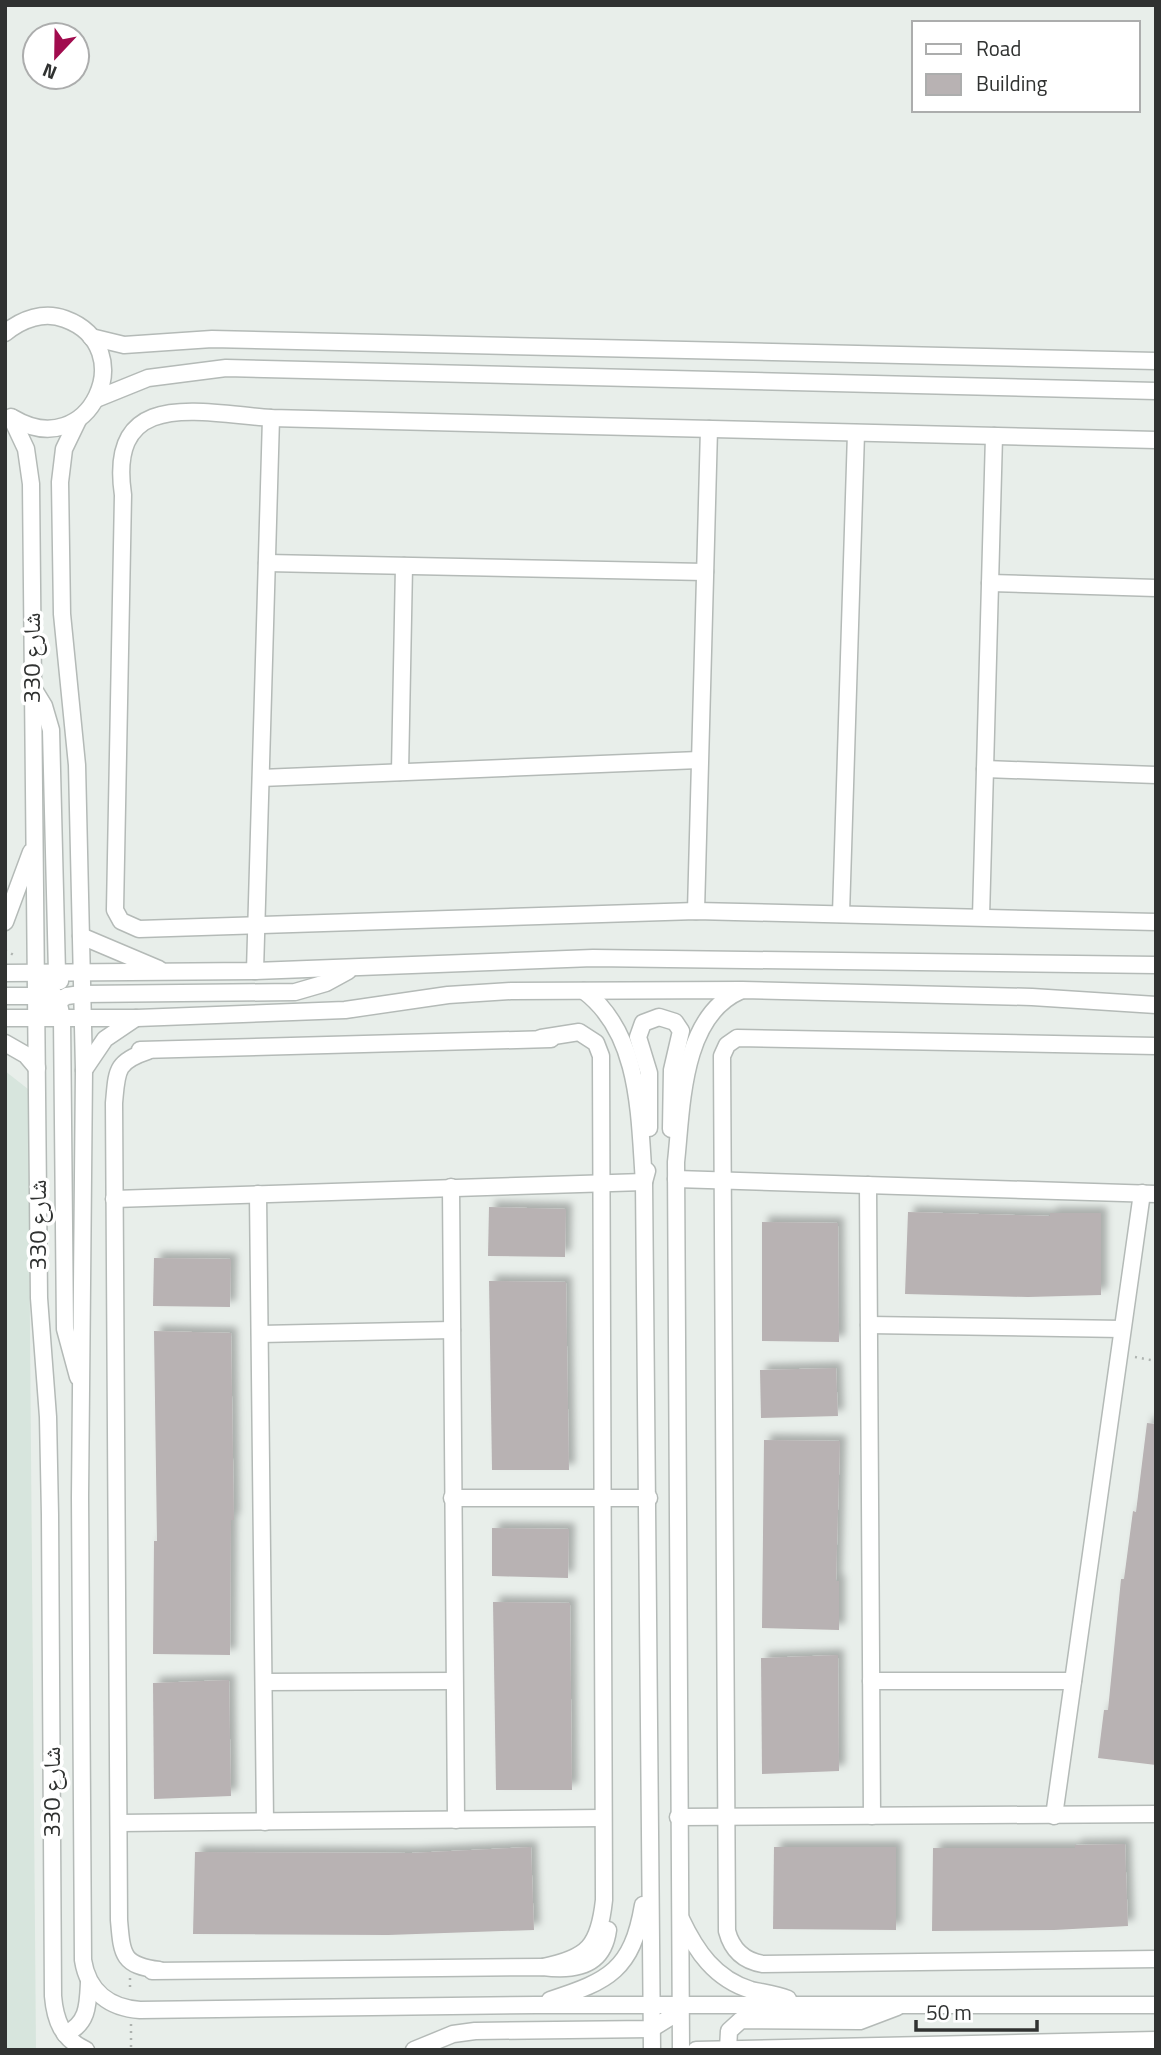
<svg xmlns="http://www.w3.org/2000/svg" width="1161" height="2055" viewBox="0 0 1161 2055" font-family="'Titillium Web','Noto Naskh Arabic',sans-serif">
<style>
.built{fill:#d7e5dd}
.building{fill:#b8b2b3;filter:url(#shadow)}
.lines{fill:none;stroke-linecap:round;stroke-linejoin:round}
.minor-casing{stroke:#b4bab7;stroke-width:19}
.path{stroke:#aeb3b0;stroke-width:2.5;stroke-dasharray:2 5;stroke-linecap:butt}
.minor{stroke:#fff;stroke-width:16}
.labels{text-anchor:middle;stroke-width:7;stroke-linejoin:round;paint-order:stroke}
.street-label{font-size:24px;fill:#303231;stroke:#fff}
</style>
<defs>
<filter id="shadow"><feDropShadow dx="6" dy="-6" stdDeviation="3.5" flood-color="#0004"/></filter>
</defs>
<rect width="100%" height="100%" fill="#e8eeea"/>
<polygon class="built" points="5,1071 28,1089 36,2050 5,2050"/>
<g class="building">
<polygon points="489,1207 566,1209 565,1257 488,1256"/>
<polygon points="908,1212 1050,1216 1050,1213 1101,1213 1101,1295 1028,1297 905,1294"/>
<polygon points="762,1222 838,1223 839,1342 762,1341"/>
<polygon points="154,1258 231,1259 230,1307 153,1306"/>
<polygon points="489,1281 566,1282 569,1470 492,1470"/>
<polygon points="154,1331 231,1333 234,1520 231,1520 230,1655 153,1654 154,1541 157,1541"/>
<polygon points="836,1368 838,1416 761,1418 760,1370"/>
<polygon points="1147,1423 1156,1424 1156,1765 1098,1758 1104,1710 1108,1710 1121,1579 1124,1579 1133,1511 1136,1512"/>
<polygon points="764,1440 840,1441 836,1581 839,1581 839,1630 762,1628"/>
<polygon points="492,1528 569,1529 568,1578 492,1576"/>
<polygon points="493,1602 570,1603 572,1790 496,1790"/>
<polygon points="838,1655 839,1771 762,1774 761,1658"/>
<polygon points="229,1680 231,1796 154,1799 153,1683"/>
<polygon points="1125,1844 1128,1926 1054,1930 932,1931 933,1848 1075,1848 1075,1845"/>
<polygon points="531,1847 534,1930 388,1935 193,1934 195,1852 411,1853"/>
<polygon points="774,1847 896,1847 896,1930 773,1929"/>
</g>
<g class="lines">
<g class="minor-casing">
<g id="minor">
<path d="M5 333C22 319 44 311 65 319 142 347 90 464 13 418"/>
<polyline points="91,337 124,345 212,339 1156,361"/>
<polyline points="96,399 148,378 226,368 1156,391"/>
<path d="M11 417 26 449 31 484 39 1298 48 1417 50 1515 53 1996C55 2020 62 2039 86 2050"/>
<path d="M78 420 64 449 60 482 62 614 77 765 84 1070 80 1497 83 1960C88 1992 110 2008 140 2010L536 2005H1156"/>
<path d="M1156 440 271 418C200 413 107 387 123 495L115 910 121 921 139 929 696 911 1156 922"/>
<polyline points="267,563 705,572"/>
<polyline points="990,583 1156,588"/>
<polyline points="33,688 44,706 51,730 57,973 60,981"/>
<polyline points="985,769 1156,775"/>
<polyline points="400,772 404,566"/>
<polyline points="261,778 699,760"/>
<polyline points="696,911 709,429"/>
<polyline points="841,914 856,433"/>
<polyline points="981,917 994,436"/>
<polyline points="5,922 31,852"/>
<polyline points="81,936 159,969"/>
<polyline points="255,971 271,418"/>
<polyline points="5,973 255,971 593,958 1156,965"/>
<polyline points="37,973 58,1000 62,1018 65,1329 78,1377"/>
<path d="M584 991C641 1034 639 1116 644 1182L652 2050"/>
<polyline points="5,996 45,996"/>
<polyline points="49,1006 67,996 81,994 295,992 326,983 348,971"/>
<polyline points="5,1018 137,1018 345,1010 448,995 511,991 742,990 1032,997 1156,1005"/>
<path d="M541 1038 579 1032 596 1043 601 1056 604 1900C599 1946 588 1958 543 1967"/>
<polyline points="5,1043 26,1055 37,1068"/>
<path d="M1156 1046 737 1038 727 1045 722 1056 727 1931C732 1950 744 1961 763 1964L1156 1959"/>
<polyline points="140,1050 551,1039"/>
<path d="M148 1051C115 1062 117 1071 114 1103L119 1920C122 1955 122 1965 159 1970"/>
<polyline points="84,1070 105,1039 136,1018"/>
<polyline points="649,1128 649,1073 638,1037 643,1023 659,1017 675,1022 681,1031 672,1070 671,1129"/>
<polyline points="676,1179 1156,1194"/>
<polyline points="868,1185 872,1816"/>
<polyline points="451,1187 456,1820"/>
<polyline points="258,1194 265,1822"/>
<polyline points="114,1199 644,1182 647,1171"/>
<polyline points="869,1325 1122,1329"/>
<polyline points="260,1334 452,1330"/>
<polyline points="452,1498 649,1498"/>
<polyline points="871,1681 1073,1681"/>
<polyline points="264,1682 454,1681"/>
<polyline points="1054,1816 1142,1193"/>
<polyline points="678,1817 1156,1814"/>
<polyline points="119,1823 602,1818"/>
<path d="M681 1919C696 1951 715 1979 751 1990 764 1993 776 1994 788 1999"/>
<path d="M152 1971 543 1967C573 1971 603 1967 608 1930"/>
<path d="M550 2000C609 1981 632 1970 643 1905"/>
<path d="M65 2034C88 2024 88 2005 89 1982"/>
<polyline points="728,2049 729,2031 741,2020 860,2021 897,2007"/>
<polyline points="414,2050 453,2034 475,2031 651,2029 669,2018 679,2005"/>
<path d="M681 2050 676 1162C682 1108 681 1017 740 991"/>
<polyline points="696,2050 1156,2040"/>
</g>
</g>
<g class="path">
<polyline points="5,950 17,957"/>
<polyline points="1135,1357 1156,1361"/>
<polyline points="130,1978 130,1992"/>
<polyline points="131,2024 131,2050"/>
</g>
<use href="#minor" class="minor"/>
</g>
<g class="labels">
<g class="street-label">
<text transform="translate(32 658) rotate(-90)" y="8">شارع 330</text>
<text transform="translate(38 1225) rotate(-90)" y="8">شارع 330</text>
<text transform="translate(52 1792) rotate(-90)" y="8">شارع 330</text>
</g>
</g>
<rect width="1161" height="2055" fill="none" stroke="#303231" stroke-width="14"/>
<rect x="912" y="21" width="228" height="91" fill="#ffffff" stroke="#acadad" stroke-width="2"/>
<rect x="926" y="44" width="35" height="10" fill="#ffffff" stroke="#acadad" stroke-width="2"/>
<text x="976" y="56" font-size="21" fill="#303231">Road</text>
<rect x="926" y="74" width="35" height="21" fill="#b8b2b3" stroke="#acadad" stroke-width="2"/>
<text x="976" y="91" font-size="21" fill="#303231">Building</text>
<g transform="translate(56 56) rotate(202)"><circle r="33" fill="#ffffff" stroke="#acadad" stroke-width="2"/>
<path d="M0-5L12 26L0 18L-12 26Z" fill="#a10c4e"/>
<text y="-10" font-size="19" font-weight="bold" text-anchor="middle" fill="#303231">N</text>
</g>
<path d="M916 2020v10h121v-10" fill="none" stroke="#303231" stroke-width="3.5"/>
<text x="926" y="2020" font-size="21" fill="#303231" stroke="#ffffff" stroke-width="5" paint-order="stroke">50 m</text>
</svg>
